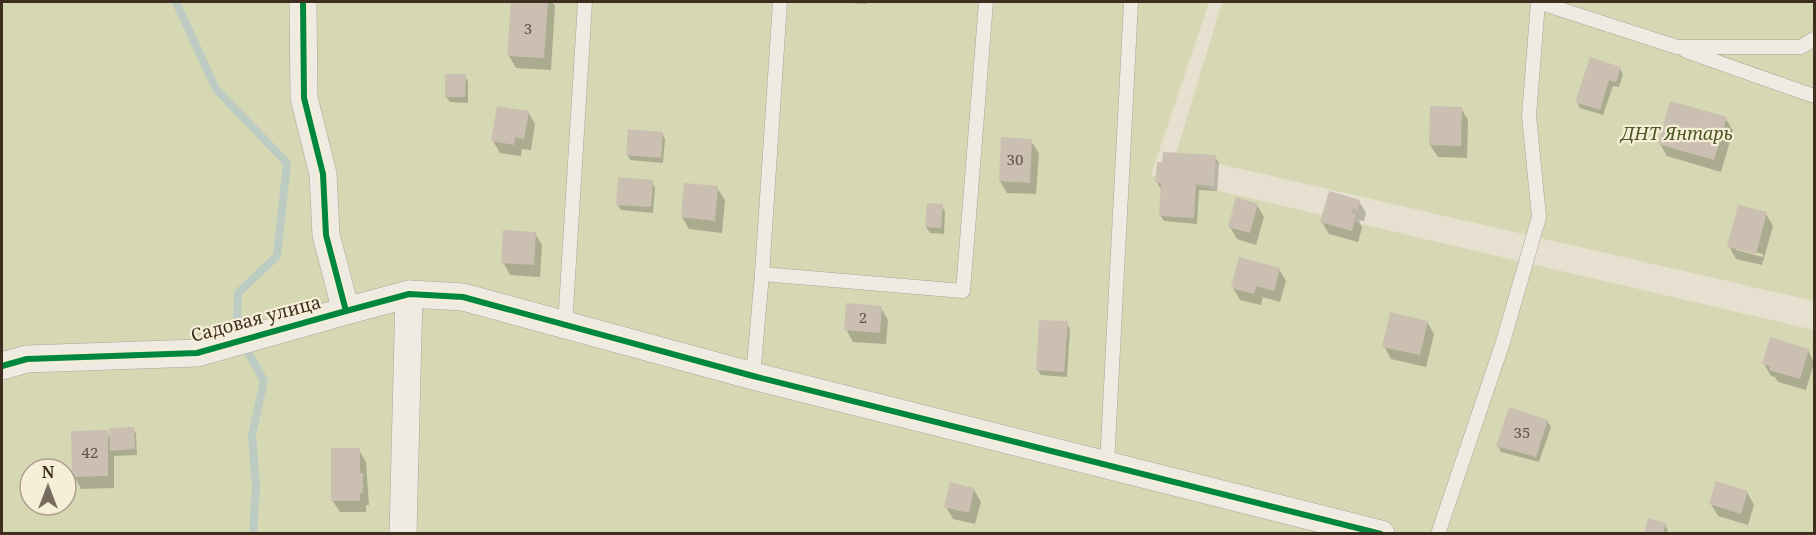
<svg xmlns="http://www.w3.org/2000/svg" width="1816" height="535" viewBox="0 0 1816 535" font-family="'Noto Serif',serif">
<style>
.green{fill:#d6d7b3;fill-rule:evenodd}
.shadow{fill:#0003;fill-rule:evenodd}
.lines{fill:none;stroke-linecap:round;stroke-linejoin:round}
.stream{stroke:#bcccc2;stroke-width:8}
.building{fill:#cbbfb2}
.service-casing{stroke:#ada599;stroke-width:15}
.minor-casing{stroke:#ada599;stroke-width:28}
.service{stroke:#efebe3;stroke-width:14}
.minor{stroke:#efebe3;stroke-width:27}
.cycleway-casing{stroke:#f7eed8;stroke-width:10}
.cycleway{stroke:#00873e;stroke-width:6}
.labels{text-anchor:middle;stroke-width:4.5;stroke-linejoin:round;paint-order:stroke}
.number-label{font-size:15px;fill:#605244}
.park-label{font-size:18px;font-style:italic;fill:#4d5a26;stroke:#f7eed8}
.street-label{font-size:18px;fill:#3d2e20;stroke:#f7eed8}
</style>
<rect width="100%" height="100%" fill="#e7e0d1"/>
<g class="green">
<path d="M2 2H1209L1151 175 1814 330V533H2ZM30 469H66V505H30Z"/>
<polygon points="1222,2 1814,2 1814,301 1176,154"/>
</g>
<g class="shadow">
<polygon points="512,2 552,2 555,6 551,70 516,68 509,56"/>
<polygon points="829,2 867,2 867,4"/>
<polygon points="1620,68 1623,74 1619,87 1613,86 1603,115 1580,108 1577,102"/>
<polygon points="465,76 468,82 468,103 450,102 446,97"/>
<polygon points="1461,108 1468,120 1467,158 1438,157 1430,145"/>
<polygon points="528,112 535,124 531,150 522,149 521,156 500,153 493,141"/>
<polygon points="1726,119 1733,131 1721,172 1667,156 1660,144"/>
<polygon points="662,133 665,139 663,163 630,160 627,154"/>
<polygon points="1031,141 1039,153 1036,194 1007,193 1000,181"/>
<polygon points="1215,157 1219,163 1217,191 1199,190 1197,224 1164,221 1160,215 1162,188 1160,188 1157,182"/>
<polygon points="652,182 655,188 653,213 621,210 617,204"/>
<polygon points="717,188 725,200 722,233 689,229 682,217"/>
<polygon points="1359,201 1366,213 1364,221 1359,220 1362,228 1358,242 1329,234 1322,222"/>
<polygon points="1257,205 1264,217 1256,245 1237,239 1230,227"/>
<polygon points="942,206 945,212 944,234 930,233 926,227"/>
<path d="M1766 214 1773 226 1762 265 1736 259 1729 246ZM1736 247 1763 254V257L1736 250Z"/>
<polygon points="535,233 542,245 540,277 510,275 503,262"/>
<polygon points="1279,269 1286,281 1280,302 1263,297 1261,305 1240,300 1233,288"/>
<polygon points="881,308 888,320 886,344 853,342 846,329"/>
<polygon points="1427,322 1434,334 1426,367 1391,359 1384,346"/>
<polygon points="1067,323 1070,329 1067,377 1041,375 1037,369"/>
<polygon points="1808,350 1814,363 1806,390 1778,382 1775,377 1771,376 1764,364"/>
<polygon points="1547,421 1551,427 1539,462 1501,452 1498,446"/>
<polygon points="133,428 136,434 137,455 114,456 114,488 81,489 74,476 107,432 111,439"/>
<polygon points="359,450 366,462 369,505 366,505 366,512 340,512 332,500"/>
<polygon points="974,490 981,502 975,524 953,519 946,507"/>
<polygon points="1747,492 1754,505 1748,525 1718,516 1711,504"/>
<polygon points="1665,525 1668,530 1667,534 1645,534"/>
</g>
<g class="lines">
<g class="stream">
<polyline points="176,2 216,89 287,163 277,256 238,293 237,320"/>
<polyline points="247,350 264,381 252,435 256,486 253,534"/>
</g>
</g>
<g class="building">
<polygon points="511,2 548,2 544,58 507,56"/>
<polygon points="1590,57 1621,67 1616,82 1609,80 1600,110 1575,102"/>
<polygon points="445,74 466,74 465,97 445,97"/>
<polygon points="1670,101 1727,117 1714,160 1658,144"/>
<polygon points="497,106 529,111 524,139 515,137 514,145 491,141"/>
<polygon points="1430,106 1462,107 1461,146 1429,145"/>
<polygon points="628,129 663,132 661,158 626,155"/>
<polygon points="1001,137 1032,139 1030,183 999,181"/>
<polygon points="1163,152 1216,155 1214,186 1196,184 1194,218 1159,216 1161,183 1155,183 1157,162 1162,162"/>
<polygon points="618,177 653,180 651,207 616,205"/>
<polygon points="684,183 718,186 715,221 681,217"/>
<polygon points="1329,191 1360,200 1358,210 1353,208 1351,213 1356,214 1352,231 1320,222"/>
<polygon points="1236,197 1258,204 1250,233 1228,227"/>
<polygon points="927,203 943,204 941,228 925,227"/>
<polygon points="1738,205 1767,212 1756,254 1727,247"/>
<polygon points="503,230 536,232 534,265 501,263"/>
<polygon points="1239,257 1280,268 1274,291 1256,286 1254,294 1231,288"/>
<polygon points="846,303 882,306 880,333 844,330"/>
<polygon points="1390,312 1428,321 1420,355 1382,347"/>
<polygon points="1039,320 1068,321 1064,372 1036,370"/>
<polygon points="1770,337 1809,349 1800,379 1769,370 1770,366 1762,364"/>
<polygon points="1509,407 1548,420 1536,457 1496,446"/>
<polygon points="134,427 135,449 110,451 109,428"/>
<polygon points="108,430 108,476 72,477 71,431"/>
<polygon points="331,448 360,448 360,473 363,473 363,493 360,493 360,501 331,501"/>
<polygon points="1716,481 1748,491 1741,514 1709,504"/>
<polygon points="950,482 974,488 969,513 944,507"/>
<polygon points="1648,518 1666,523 1663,534 1644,534"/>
</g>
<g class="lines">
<g class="service-casing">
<g id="service">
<polyline points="1686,51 1814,96"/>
<polyline points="762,274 963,291 986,2"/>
<polyline points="565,325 585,2"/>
<polyline points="753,376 762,274 780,2"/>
<polyline points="1107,464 1131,2"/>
<polyline points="1438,534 1503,342 1539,217 1529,116 1538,2 1677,47 1801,47 1814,39"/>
</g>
</g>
<g class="minor-casing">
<g id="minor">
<polyline points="303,2 304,98 323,174 326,235 346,311"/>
<polyline points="2,366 27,359 197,353 346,311 409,294 463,297 753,376 1381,534"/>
<polyline points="403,534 409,294"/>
</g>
</g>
<use href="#service" class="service"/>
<use href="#minor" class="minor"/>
<g class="cycleway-casing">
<g id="cycleway">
<polyline points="303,2 304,98 323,174 326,235 346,311"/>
<polyline points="2,366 27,359 197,353 346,311 409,294 463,297 753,376 1381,534"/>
</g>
</g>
<use href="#cycleway" class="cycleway"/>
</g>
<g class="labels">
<g class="number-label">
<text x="528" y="34">3</text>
<text x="1015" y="165">30</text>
<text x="863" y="323">2</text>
<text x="1522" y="438">35</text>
<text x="90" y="458">42</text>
</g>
<g class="park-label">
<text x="1677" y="140">ДНТ Янтарь</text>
</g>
<g class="street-label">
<text transform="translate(256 319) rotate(-15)" y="6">Садовая улица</text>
</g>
</g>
<rect width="1816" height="535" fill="none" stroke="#3d2e20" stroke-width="6"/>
<g transform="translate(48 487)"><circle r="28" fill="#f7eed8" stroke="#ada18e" stroke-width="1.5"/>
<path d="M0-4.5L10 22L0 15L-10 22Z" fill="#786c5e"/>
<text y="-9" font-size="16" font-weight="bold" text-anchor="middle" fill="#3d2e20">N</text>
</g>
</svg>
